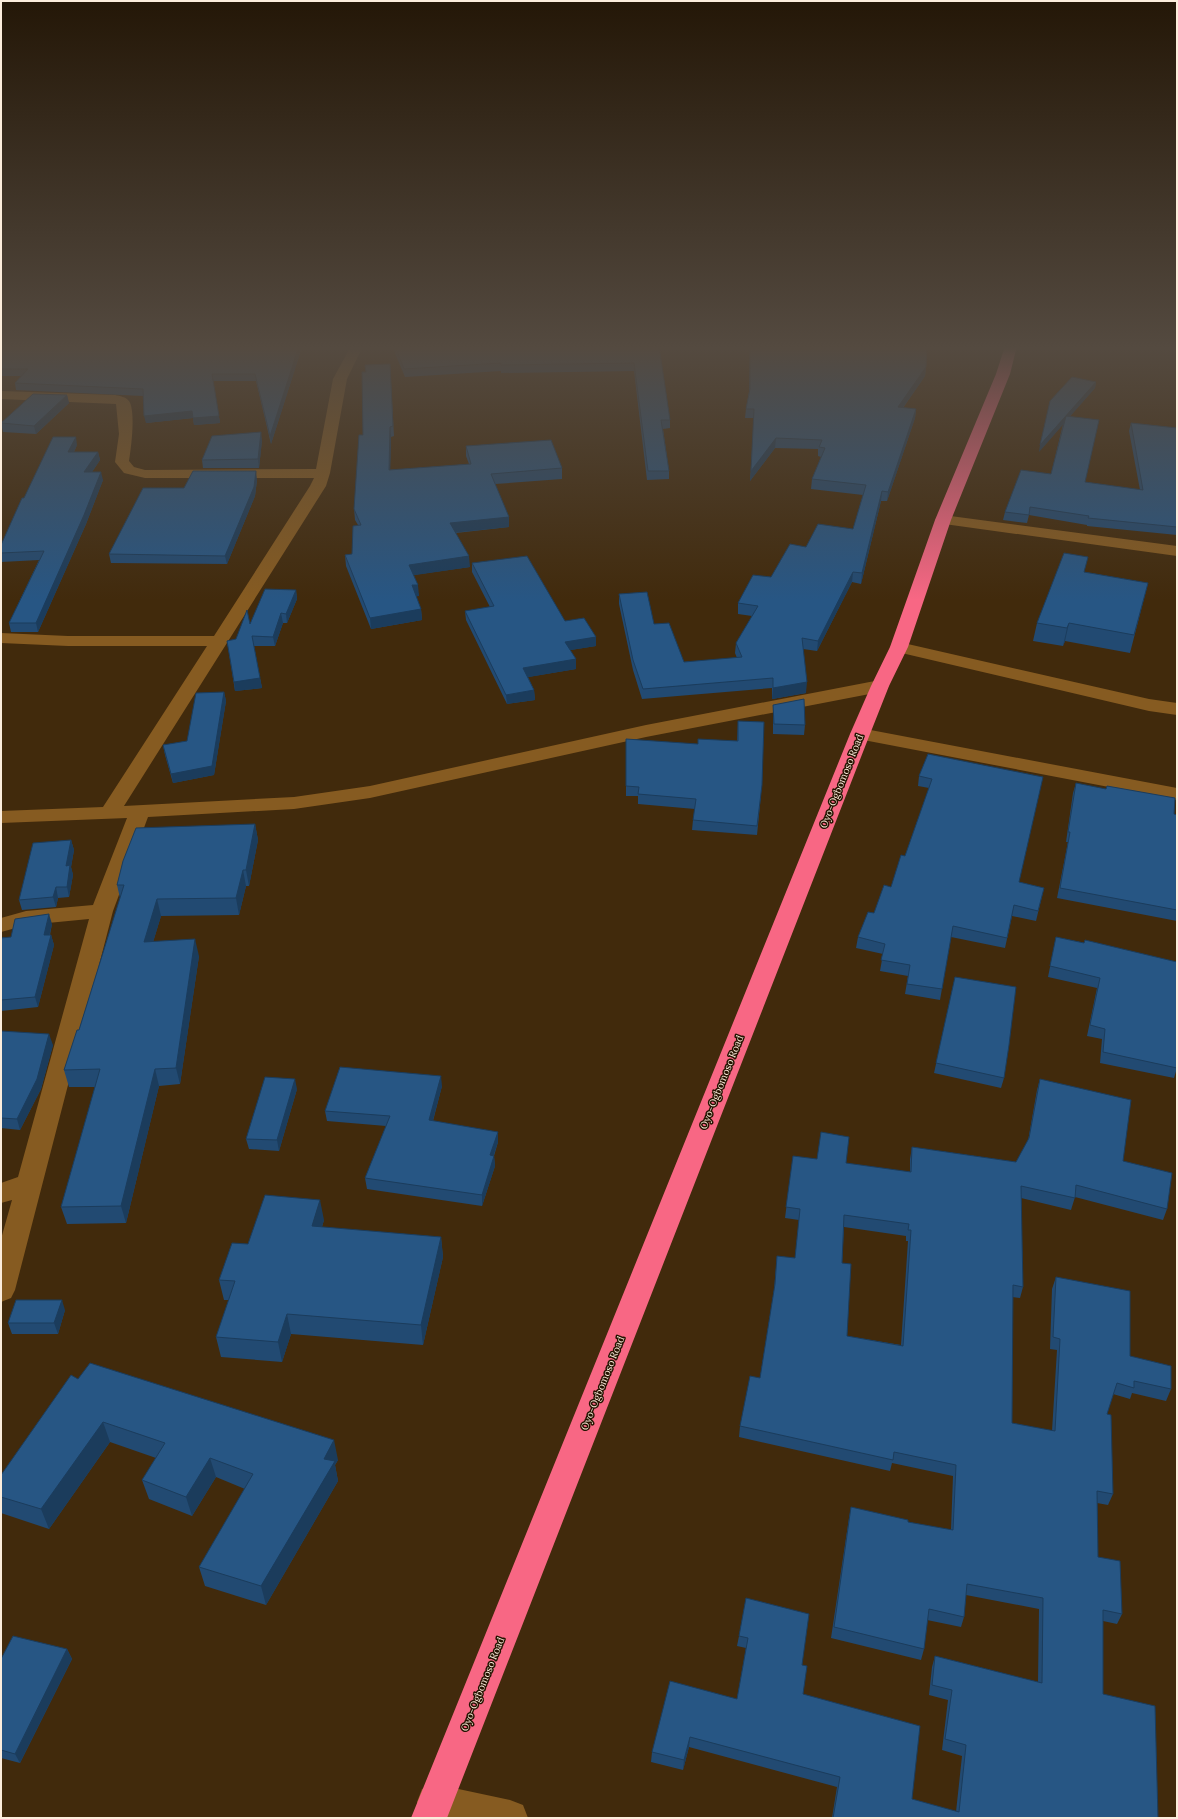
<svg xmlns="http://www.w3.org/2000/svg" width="1178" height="1819" viewBox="0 0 1178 1819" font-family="Lora,serif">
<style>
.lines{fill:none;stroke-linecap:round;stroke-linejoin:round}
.street{fill:#865b21;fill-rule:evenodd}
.highway{fill:#f86784;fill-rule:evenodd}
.wall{fill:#224a72;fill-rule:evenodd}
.shaded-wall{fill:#1b3c5c}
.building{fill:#275684;stroke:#1b3c5c;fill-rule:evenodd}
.labels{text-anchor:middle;stroke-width:3;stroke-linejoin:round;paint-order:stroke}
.street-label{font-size:10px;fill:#fceddc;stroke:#251300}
</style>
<rect width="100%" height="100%" fill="#412a0c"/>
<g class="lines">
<g class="street">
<path d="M351 346H363L347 379 330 473 326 486 124 806 294 797 370 786 646 725 880 680 886 682 889 686 886 690 880 692 646 737 370 798 294 809 148 817 113 911 15 1290 11 1298 1 1302V1239L12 1200 1 1203V1183L18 1177 89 919 27 925 1 932V918L26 911 93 905 127 818 1 823V811L103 807 207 646H68L1 643V633L68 636H214L310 486 314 478H145L124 473 115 462 119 434 116 404 1 399V391L115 395C120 396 126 397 129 401 136 411 131 449 129 461L134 467 145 470 316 469 333 379Z"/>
<polygon points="943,515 1177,546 1177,556 937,523 935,520 937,517"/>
<polygon points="899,642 1149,699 1177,703 1177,715 1149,711 893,651 890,647 893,643"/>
<polygon points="860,728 1177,788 1177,800 853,738 850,734 853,730"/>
<polygon points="435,1784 510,1800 523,1805 528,1818 429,1818 422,1815 417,1802 422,1789"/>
</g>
<polygon class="highway" points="1005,346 1017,346 1010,374 951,520 908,647 889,686 870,734 447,1818 411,1818 850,734 871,686 890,647 935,520 996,374"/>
</g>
<g class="wall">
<polygon points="1,346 323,346 320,348 302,347 271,444 256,381 213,381 220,423 194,425 193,418 146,423 143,396 16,390 15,383 21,376 1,376"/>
<polygon points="392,346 675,346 659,346 670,420 670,428 663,429 669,471 669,479 647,480 634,371 501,373 501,371 405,377"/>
<polygon points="812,346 924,346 926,367 925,376 903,408 916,409 915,418 887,501 881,501 861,584 852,582 817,651 803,649 806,693 772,699 772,688 642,699 633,670 619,604 619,594 654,624 684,662 737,658 735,653 736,643 752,616 738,614 738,603 771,577 806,547 853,529 863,495 811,489 812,479 821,457 818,456 818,449 775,448 750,481 754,418 745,418 746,409 749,392 750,348 812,349"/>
<polygon points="390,364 394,436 391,437 390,470 469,464 466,456 466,446 562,468 562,479 495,484 509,527 456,533 470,567 413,575 419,596 416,596 421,609 422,620 371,629 346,566 345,555 352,554 358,525 355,520 354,509 363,435 366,372"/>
<polygon points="1096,382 1095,388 1070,416 1085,482 1140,490 1129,431 1131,423 1177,428 1177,535 1087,526 1087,525 1029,515 1027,523 1003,520 1005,512 1051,474 1063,424 1039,452"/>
<polygon points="67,395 69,403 36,434 3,432 1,423"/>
<polygon points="262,440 259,468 203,468 202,460"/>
<polygon points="77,445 74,452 98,452 100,460 92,472 103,480 86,524 38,632 11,632 9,623 39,560 1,562 1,545"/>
<polygon points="257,480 255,496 227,564 111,563 109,554 184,488"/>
<polygon points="472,563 565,621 596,646 570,650 576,669 528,677 534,690 535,700 507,704 466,620 465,611 490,607 472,572"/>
<polygon points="1085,572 1148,583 1130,653 1065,641 1063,646 1033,641 1037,623"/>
<polygon points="296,590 297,599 287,623 283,623 275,646 254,646 262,688 235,691 227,641 236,639 250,624"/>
<polygon points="224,692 226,701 214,775 173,783 165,755 163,745 187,741"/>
<polygon points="773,705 805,725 804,735 773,734"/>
<polygon points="738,721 761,795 757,835 692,830 693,820 695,809 638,804 638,796 626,796 626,749 698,744 737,741"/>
<polygon points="928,754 1019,882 1044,888 1036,921 1012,916 1005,948 951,937 940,1000 905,994 908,976 880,971 883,954 856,948 858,937 891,887 905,856 929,788 918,786 919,776"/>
<polygon points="1076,783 1177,815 1177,921 1057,898 1068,842 1066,842 1073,793"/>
<polygon points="255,824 258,840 249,886 246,886 239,915 161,916 153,942 199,956 180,1084 159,1086 126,1223 67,1224 61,1207 95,1087 69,1087 64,1070 79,1030 120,898 117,885"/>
<polygon points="71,840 74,850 71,867 73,875 69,897 58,898 56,907 22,910 19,900"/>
<polygon points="52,924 50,935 51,935 54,945 38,1007 1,1011 1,938 11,937"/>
<polygon points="1056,937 1177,962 1177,1068 1174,1078 1100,1063 1102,1039 1087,1036 1097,988 1048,977"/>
<polygon points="955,977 1004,1078 1001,1088 934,1073"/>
<polygon points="1,1031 53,1045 41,1089 20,1130 1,1128"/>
<path d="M1040 1079 1123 1161 1167 1209 1163 1220 1075 1197 1071 1210 1021 1198 1023 1287 1020 1298 1012 1297V1423L1052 1431 1057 1350 1050 1349 1052 1289 1056 1277 1130 1356 1171 1389 1166 1401 1132 1393 1130 1399 1113 1394 1107 1414 1113 1494 1108 1505 1097 1503 1098 1557 1122 1614 1117 1624 1103 1621V1694L1158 1818H832L837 1787 689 1747 683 1770 651 1762 652 1752 737 1699 746 1648 737 1646 739 1636 746 1598 802 1665 803 1694 912 1799 956 1812 962 1756 942 1750 948 1700 929 1695 932 1667 935 1656 1038 1682 1039 1609 966 1595 964 1617 961 1627 927 1620 924 1649 921 1660 831 1638 849 1518 851 1507 908 1522 951 1530 953 1476 892 1463 890 1471 739 1437 740 1426 760 1378 774 1290 777 1256 795 1258 799 1220 785 1218 793 1156 910 1172V1159L912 1147 1016 1162 1028 1141 1037 1090ZM844 1227 906 1236V1241H908L901 1345 847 1336 842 1263Z"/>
<polygon points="442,1086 433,1121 498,1132 498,1142 494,1156 495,1166 482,1206 367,1189 365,1178 386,1126 327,1121 325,1111"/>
<polygon points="297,1089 279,1151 249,1149 246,1139"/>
<polygon points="324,1220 322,1227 441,1237 443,1257 423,1345 291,1334 282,1362 221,1357 216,1337 229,1300 224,1300 219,1280 248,1244"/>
<polygon points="65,1310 58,1334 12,1334 8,1323"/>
<polygon points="78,1379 338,1460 335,1465 338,1481 266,1605 205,1586 199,1567 245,1489 216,1477 192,1516 149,1499 142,1480 156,1458 110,1442 49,1529 1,1513 1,1475"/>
<polygon points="67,1649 72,1659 20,1763 1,1758 1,1659"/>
</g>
<g class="shaded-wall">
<polygon points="299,346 301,346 302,347 271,444 270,436"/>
<polygon points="926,367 925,376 897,416 898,407"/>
<polygon points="1096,382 1095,388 1039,452 1040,445"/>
<polygon points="67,395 69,403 36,434 34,426"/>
<polygon points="916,409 915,418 887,501 888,492"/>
<polygon points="192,411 219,416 220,423 194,425 193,418 146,423 144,416"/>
<polygon points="390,427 391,437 390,480 389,470"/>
<polygon points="261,432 262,440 259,468 258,459"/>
<polygon points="76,437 77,445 70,460 68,452"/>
<polygon points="776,438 775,448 750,481 751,471"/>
<polygon points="98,452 100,460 86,481 84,472"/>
<polygon points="256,471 257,480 255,496 227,564 225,556"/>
<polygon points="101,472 103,480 86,524 38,632 36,623"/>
<polygon points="882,491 881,501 861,584 862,573"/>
<polygon points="509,517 509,527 451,533 450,523"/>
<polygon points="469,556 470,567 409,576 409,565"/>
<polygon points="853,572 852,582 817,651 818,641"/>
<polygon points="412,585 418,585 419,596 413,597"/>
<polygon points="296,590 297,599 287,623 286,614"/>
<polygon points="421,609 422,620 371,629 370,618"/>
<polygon points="281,613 283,623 275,646 273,637"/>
<polygon points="1069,623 1065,641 1063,646 1067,628"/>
<polygon points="596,637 596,646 565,651 565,642"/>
<polygon points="576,659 576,669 523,678 523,668"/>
<polygon points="260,678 262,688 235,691 234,682"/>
<polygon points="807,682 806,693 772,699 773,688"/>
<polygon points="534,690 535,700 507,704 506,695"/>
<polygon points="224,692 226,701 214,775 173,783 171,774"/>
<polygon points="255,824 258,840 249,886 246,870"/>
<polygon points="71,840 74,850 71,867 73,875 69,897 67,887 66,866"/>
<polygon points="243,870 246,886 239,915 236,898"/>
<polygon points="56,887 58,898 56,907 53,897"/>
<polygon points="157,899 161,916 148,959 144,942"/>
<polygon points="49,914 52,924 47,945 44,935"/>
<polygon points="51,935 54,945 38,1007 35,997"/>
<polygon points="195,939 199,956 180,1084 176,1068"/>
<polygon points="49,1034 53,1045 41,1089 20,1130 17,1119"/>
<polygon points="155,1069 159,1086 126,1223 121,1206"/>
<polygon points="441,1076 442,1086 430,1131 429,1120"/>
<polygon points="295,1079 297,1089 279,1151 277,1140"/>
<polygon points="498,1132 498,1142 490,1166 490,1155"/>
<polygon points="494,1156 495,1166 482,1206 482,1195"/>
<polygon points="320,1200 324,1220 316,1246 312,1226"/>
<polygon points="441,1237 443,1257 423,1345 421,1325"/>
<polygon points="62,1300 65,1310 58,1334 54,1323"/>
<polygon points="287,1314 291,1334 282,1362 278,1342"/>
<polygon points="103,1422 110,1442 49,1529 41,1509"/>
<polygon points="334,1440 338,1460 335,1465 338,1481 266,1605 261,1586 324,1459"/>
<polygon points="210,1458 216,1477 192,1516 186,1497"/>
<polygon points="67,1649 72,1659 20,1763 15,1754"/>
<polygon points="690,1737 689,1747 683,1770 684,1760"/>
</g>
<g class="building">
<polygon points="1,346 299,346 270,436 255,374 212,374 219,416 193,418 192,411 144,416 143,389 15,383 28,369 1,369"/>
<polygon points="395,346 659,346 670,420 661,420 669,471 648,471 634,363 501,365 501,363 404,369"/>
<polygon points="812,346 927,346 926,367 898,407 916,409 888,492 882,491 862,573 853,572 818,641 802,638 807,682 773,688 773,678 643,689 633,660 619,594 647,592 654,624 669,623 684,662 742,657 736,643 758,606 738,603 753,575 771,577 790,544 806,547 818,524 853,529 866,485 812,479 825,448 819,447 822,440 776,438 751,471 754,409 746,409 750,389 750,348 812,349"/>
<polygon points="390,364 393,426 390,427 389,470 471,464 466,446 551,440 562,468 491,474 509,517 450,523 469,556 409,565 418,585 412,585 421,609 370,618 345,555 352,554 353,526 361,525 354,509 359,435 363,435 362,372 366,372 365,365"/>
<polygon points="1072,377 1096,382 1040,445 1050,401"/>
<polygon points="33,394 67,395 34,426 1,423"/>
<polygon points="1066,416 1099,420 1085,482 1143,490 1131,423 1177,428 1177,527 1088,518 1089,516 1030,507 1029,515 1005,512 1021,470 1051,474"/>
<polygon points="261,432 258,459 202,460 212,436"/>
<polygon points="53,437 76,437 68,452 98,452 84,472 101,472 84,515 36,623 9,623 44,551 1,553 1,545 22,498 24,498"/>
<polygon points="193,471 256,471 254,487 225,556 109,554 143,488 184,488"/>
<polygon points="1064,553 1088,557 1084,572 1148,583 1134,635 1069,623 1067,628 1037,623"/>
<polygon points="527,556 565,621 584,618 596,637 565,642 576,659 523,668 534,690 506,695 465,611 494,606 472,563"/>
<polygon points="265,589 296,590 286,614 281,613 273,637 252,636 260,678 234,682 227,641 236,639 247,610 250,624"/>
<polygon points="224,692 212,766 171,774 163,745 187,741 196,693"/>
<polygon points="804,699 805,725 774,724 773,705"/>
<polygon points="738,721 764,722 762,785 757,826 693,820 696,799 638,794 639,787 626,786 626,739 698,744 698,739 738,741"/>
<polygon points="928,754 1043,777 1019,882 1044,888 1038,911 1014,905 1007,938 953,926 942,989 907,984 910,965 881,960 885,944 858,937 868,912 874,913 884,885 891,887 901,855 905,856 932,779 919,776"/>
<polygon points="1076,783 1106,789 1107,786 1175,798 1174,814 1177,815 1177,910 1060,888 1070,832 1068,832"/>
<polygon points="255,824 246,870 243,870 236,898 157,899 144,942 195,939 176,1068 155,1069 121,1206 61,1207 100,1069 64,1070 77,1030 79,1030 124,885 117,885 123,861 136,828"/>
<polygon points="71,840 66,866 70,865 67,887 56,887 53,897 19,900 33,843"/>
<polygon points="49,914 44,935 51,935 35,997 1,1000 1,938 11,937 15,919"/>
<polygon points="1056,937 1084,943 1085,940 1177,962 1177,1068 1103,1052 1105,1029 1090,1025 1100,978 1050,966"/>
<polygon points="955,977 1016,987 1009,1045 1004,1078 936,1063"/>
<polygon points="1,1031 49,1034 37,1079 17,1119 1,1118"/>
<polygon points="340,1067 441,1076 429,1120 498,1132 490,1155 494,1156 482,1195 365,1178 390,1116 325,1111"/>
<polygon points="265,1077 295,1079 277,1140 246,1139"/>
<path d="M1040 1079 1131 1100 1123 1161 1172 1173 1167 1209 1076 1185 1075 1198 1021 1186 1023 1287 1013 1285 1012 1423 1055 1431 1060 1339 1053 1337 1056 1277 1130 1291V1356L1171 1366V1389L1134 1381V1388L1117 1383 1107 1414 1111 1415 1113 1494 1097 1491 1098 1557 1120 1561 1122 1614 1103 1610V1694L1155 1706 1158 1818H833L840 1777 690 1737 684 1760 652 1752 670 1681 737 1699 748 1638 739 1636 746 1598 809 1614 802 1665 807 1666 803 1694 920 1726 912 1799 959 1812 966 1745 945 1739 952 1690 932 1685 935 1656 1042 1683 1043 1598 967 1584 964 1617 929 1609 924 1649 834 1627 851 1507 908 1520V1522L953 1530 956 1465 894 1452 893 1460 740 1426 750 1376 760 1378 775 1284 777 1256 795 1258 800 1209 786 1207 793 1156 817 1159 821 1132 849 1137 846 1163 911 1172 912 1147 1016 1162 1029 1138ZM844 1215 909 1224 908 1230H911L903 1346 847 1336 851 1264 842 1263Z"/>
<polygon points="265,1195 320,1200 312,1226 441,1237 421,1325 287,1314 278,1342 216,1337 235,1281 219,1280 232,1243 248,1244"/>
<polygon points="16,1300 62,1300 54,1323 8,1323"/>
<polygon points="90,1363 334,1440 324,1459 335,1461 261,1586 199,1567 253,1474 210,1458 186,1497 142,1480 165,1443 103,1422 41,1509 1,1497 1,1475 71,1375 78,1379"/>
<polygon points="13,1636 67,1649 15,1754 1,1750 1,1659"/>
</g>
<linearGradient id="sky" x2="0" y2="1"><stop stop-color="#241707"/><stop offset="0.58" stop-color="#544a40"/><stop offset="1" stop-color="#544a40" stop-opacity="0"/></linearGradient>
<rect width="1178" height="600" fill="url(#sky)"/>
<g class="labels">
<g class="street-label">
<text transform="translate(841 781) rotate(-68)" y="4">Oyo-Ogbomoso Road</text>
<text transform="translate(721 1082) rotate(-68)" y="4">Oyo-Ogbomoso Road</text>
<text transform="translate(602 1383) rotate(-68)" y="4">Oyo-Ogbomoso Road</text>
<text transform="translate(482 1684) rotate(-68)" y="4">Oyo-Ogbomoso Road</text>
</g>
</g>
<rect width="1178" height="1819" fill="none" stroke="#fceddc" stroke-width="4"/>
</svg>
